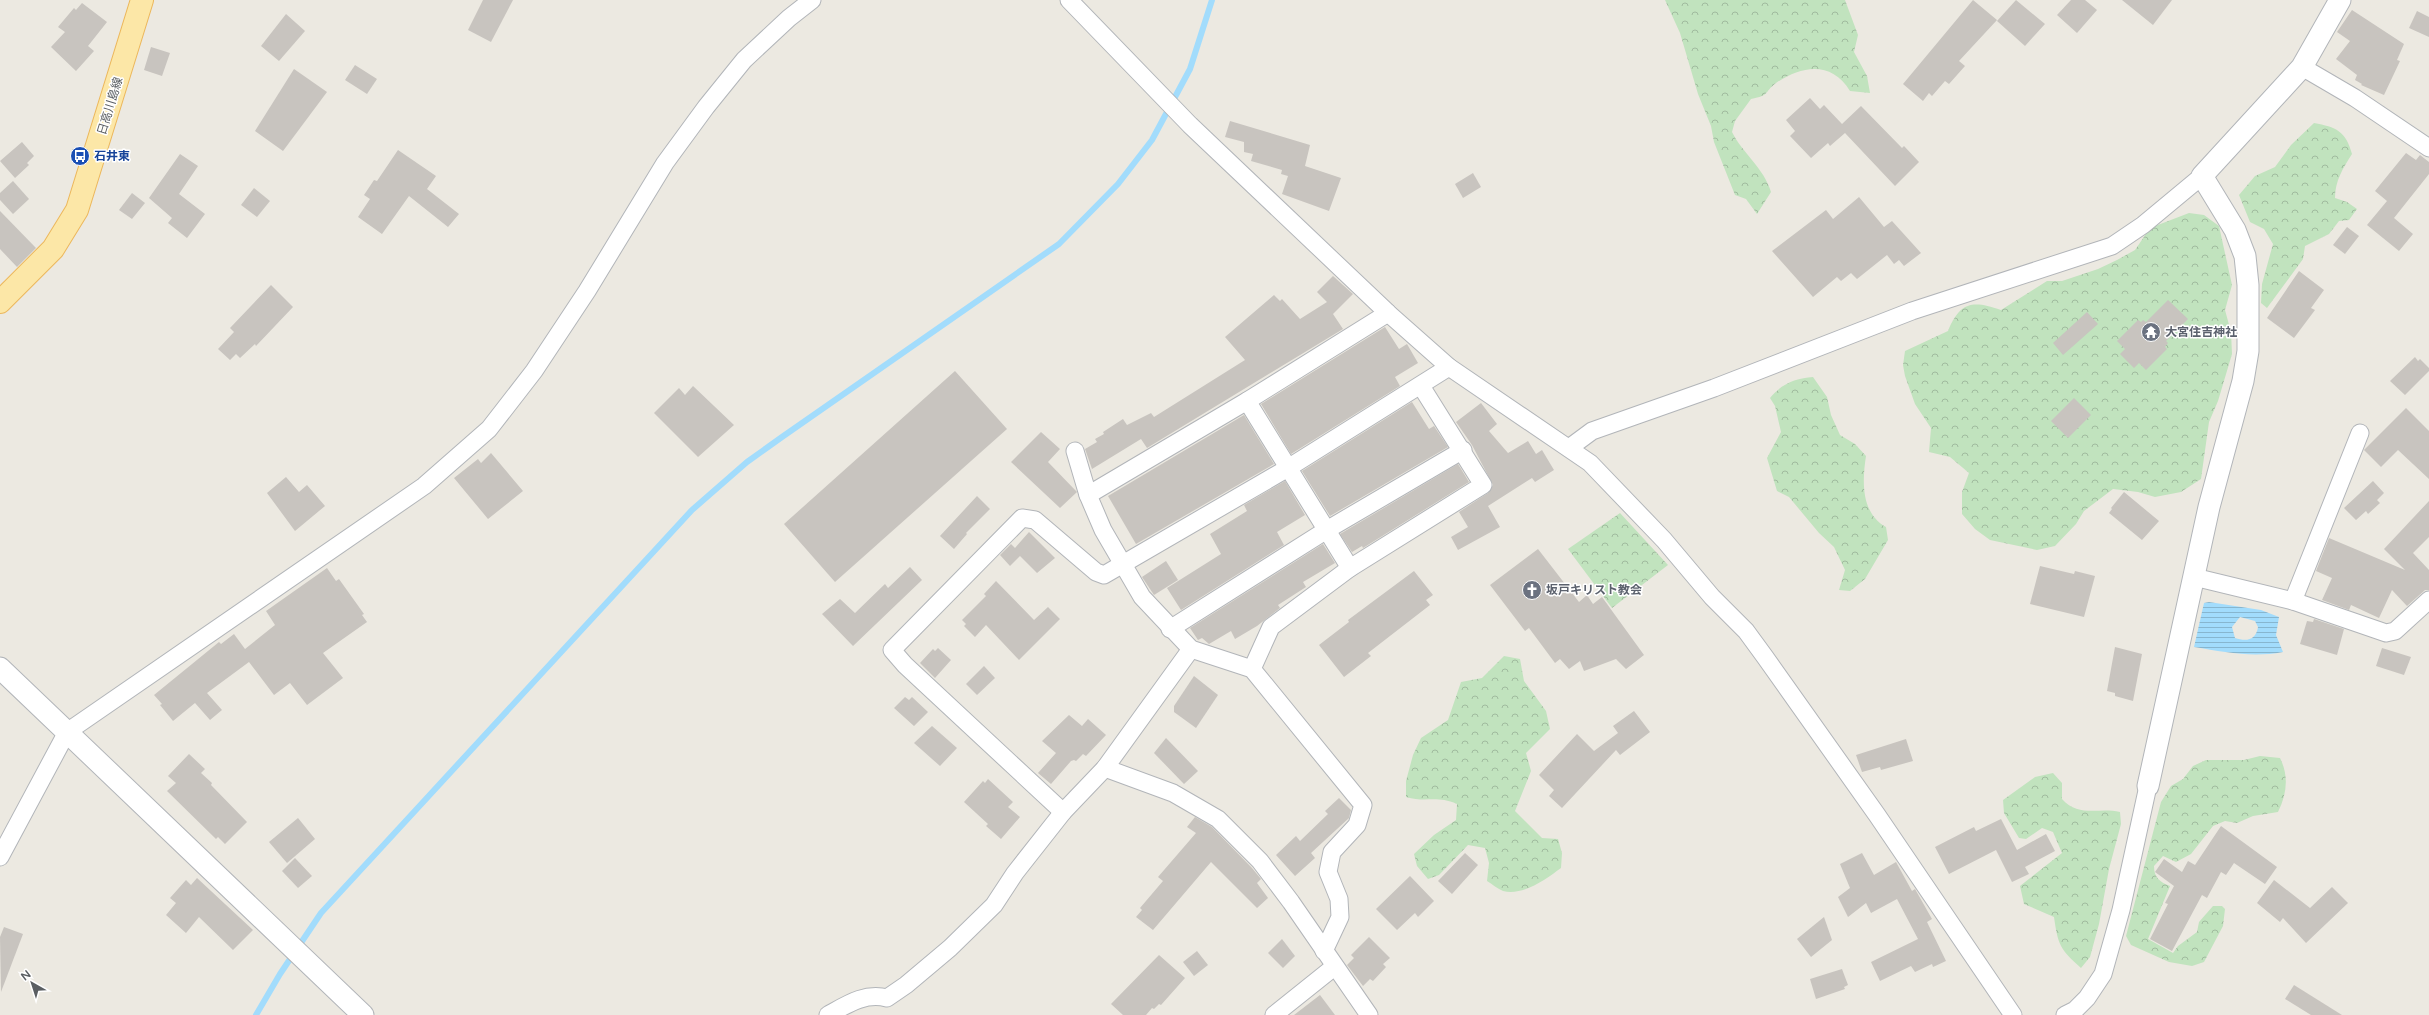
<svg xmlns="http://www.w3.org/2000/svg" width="2429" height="1015" viewBox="0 0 2429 1015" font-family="'Varela Round','Noto Sans JP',sans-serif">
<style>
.forest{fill:url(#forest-crowns)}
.water{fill:url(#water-rules);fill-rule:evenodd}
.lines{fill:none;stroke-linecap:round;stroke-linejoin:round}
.stream{stroke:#a2dcfc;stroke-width:6}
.building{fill:#c8c4bf}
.minor-casing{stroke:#b2b5b9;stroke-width:19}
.tertiary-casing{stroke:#b2b5b9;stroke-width:23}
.primary-casing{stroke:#ecb75b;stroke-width:24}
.minor{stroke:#fff;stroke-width:17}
.tertiary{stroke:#fff;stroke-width:21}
.primary{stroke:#fce7a7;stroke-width:22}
.labels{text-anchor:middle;stroke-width:3;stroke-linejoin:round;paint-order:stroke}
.street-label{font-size:12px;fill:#5a5e62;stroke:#fff}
.transit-label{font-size:12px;font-weight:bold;fill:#164399;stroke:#fff;text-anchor:start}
.worship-label{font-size:12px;font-weight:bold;fill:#5b616d;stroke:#fff;text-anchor:start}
</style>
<defs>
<pattern id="forest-crowns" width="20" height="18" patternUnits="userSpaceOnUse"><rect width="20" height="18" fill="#c1e3be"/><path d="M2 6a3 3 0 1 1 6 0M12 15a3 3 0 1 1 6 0" fill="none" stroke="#a0bb9e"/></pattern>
<pattern id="water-rules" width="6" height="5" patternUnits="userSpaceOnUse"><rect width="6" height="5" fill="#a2dcfc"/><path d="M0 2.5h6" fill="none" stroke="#87b6cf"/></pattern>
</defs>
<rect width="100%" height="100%" fill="#ece9e1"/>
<g class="forest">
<path d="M1665 0H1845L1858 35 1854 52 1867 76 1870 93 1850 91C1832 61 1802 65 1776 83 1763 93 1771 95 1751 99L1735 121 1732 132C1743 154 1764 168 1771 192L1757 214 1746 199 1735 195 1714 142 1711 126 1698 94 1680 33Z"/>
<path d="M2314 123C2336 127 2346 131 2352 154 2343 168 2335 181 2335 198L2347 202 2357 209 2349 220 2339 221 2329 234 2305 246 2303 259 2267 308 2261 303 2262 284 2273 244 2264 229 2250 222 2239 195 2255 176 2275 167 2291 145Z"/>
<path d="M2189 213 2204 215 2219 226 2232 285 2225 310 2231 332 2232 354 2218 401 2209 422 2201 479 2181 492 2155 497 2138 492 2113 489 2084 511 2076 524 2055 546 2037 550 1990 540 1975 529 1962 514V492L1969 473 1950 457 1929 452 1931 428 1915 404 1905 376 1903 365 1905 351 1948 331C1960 302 1972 300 2001 310L2047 281H2062L2098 269 2117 260 2135 250 2150 228Z"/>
<path d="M1813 377 1827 397 1831 415 1840 435 1855 444 1866 456C1862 482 1861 513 1886 527L1888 540 1865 579 1850 591 1839 590 1845 570 1834 547 1819 533 1789 497 1777 491 1767 458 1781 432 1775 406 1770 398C1781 384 1796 378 1813 377Z"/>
<polygon points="1620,513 1668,565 1612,608 1568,549"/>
<path d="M1504 656 1520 659 1524 681 1546 711 1550 729 1526 753 1531 771 1515 811 1542 838 1558 839 1562 853 1561 868C1546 879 1524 896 1503 891 1498 889 1492 884 1487 881L1489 863 1485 848 1468 845 1439 875 1428 879 1417 866 1414 854 1434 835 1456 820 1457 804C1436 795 1426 803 1406 797V781L1413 755 1421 738 1448 720 1461 682 1482 678Z"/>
<path d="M2260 756 2280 758C2289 776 2287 794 2278 812L2253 816 2237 823 2225 821 2213 826 2191 854 2176 862 2163 856 2154 866C2154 878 2160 882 2170 886L2148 939 2173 953 2178 946 2197 932 2199 922 2213 906H2222L2225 909 2223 926 2204 962 2192 966 2169 962 2131 945 2126 936 2161 802 2171 786 2183 779 2193 766 2206 760H2244Z"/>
<path d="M2053 773 2062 783V799C2079 818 2099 807 2120 812L2121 824 2109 869 2099 924 2090 957 2081 968C2060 949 2058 945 2054 917L2024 904 2020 886 2062 853 2053 832 2042 828 2026 839 2019 838 2004 813 2003 800 2035 777Z"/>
</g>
<path class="water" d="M2209 602 2261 610 2279 617 2276 635 2283 652C2252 658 2225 652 2194 647L2204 603ZM2240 617 2255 621 2258 627C2256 640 2247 642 2235 638L2232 627Z"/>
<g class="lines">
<polyline class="stream" points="256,1015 280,974 321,913 692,510 747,462 782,437 1059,244 1118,184 1152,140 1190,69 1212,0"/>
</g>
<g class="building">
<polygon points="483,0 513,0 491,42 468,30"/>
<polygon points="1973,0 1997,20 1959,61 1965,66 1949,84 1945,81 1932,96 1929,93 1923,101 1903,84"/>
<polygon points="2016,0 2045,24 2025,46 1997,21"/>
<polygon points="2071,0 2085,0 2097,10 2077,33 2057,15"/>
<polygon points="2122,0 2172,0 2153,25"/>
<polygon points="82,3 107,22 88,46 94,51 76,71 51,47 65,32 58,27 74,8 76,10"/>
<polygon points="2352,10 2404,44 2397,60 2400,61 2384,95 2361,85 2362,84 2355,80 2357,75 2336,59 2350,41 2337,32"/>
<polygon points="2417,11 2429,17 2429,37 2409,28"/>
<polygon points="286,14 305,31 279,61 261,46"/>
<polygon points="151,47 170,53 162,76 144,70"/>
<polygon points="355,65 377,79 367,94 345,80"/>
<polygon points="294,69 327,92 283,151 255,131"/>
<polygon points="1810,98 1820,109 1824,105 1842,124 1861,106 1902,148 1904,146 1919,162 1895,186 1845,133 1830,146 1828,143 1811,158 1790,136 1795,131 1786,120"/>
<polygon points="1230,121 1310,145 1305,166 1341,178 1329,211 1282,194 1288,176 1281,174 1282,170 1251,161 1253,154 1244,152 1244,142 1225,137"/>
<polygon points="22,142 34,156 27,163 29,165 15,178 0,161"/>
<polygon points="398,150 436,176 427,189 459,214 448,227 409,196 382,234 358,217 370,199 364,195 374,180 377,181"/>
<polygon points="2406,153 2416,160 2420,155 2429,162 2429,174 2394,218 2413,234 2399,251 2367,225 2387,201 2375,191"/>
<polygon points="180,154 198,166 179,194 205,214 187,238 168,223 172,218 149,198"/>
<polygon points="1473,173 1481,187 1463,198 1455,184"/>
<polygon points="13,181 29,199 13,214 0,200 0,193"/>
<polygon points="254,188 270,201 257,217 241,205"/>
<polygon points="132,193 145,203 132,219 119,210"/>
<polygon points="1859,197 1884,227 1892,221 1921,253 1904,266 1899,260 1894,264 1887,255 1857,279 1851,273 1841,281 1837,277 1813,297 1772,251 1826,210 1833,219"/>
<polygon points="0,211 36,248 17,267 0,249"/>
<polygon points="2347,227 2359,236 2345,254 2333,245"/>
<polygon points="2299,271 2324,290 2311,308 2315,310 2294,338 2267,318"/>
<polygon points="1333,276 1353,294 1333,314 1343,329 1147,448 1141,439 1092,469 1085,449 1097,442 1095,439 1104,434 1103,432 1123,419 1127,425 1151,413 1154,417 1245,360 1225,337 1274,295 1280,301 1282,299 1300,319 1327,302 1317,292"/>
<polygon points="271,285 293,307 256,346 255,344 240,358 236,354 230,360 218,349 234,332 230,328"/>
<polygon points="2168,300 2188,319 2166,341 2168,343 2165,347 2167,349 2146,370 2139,363 2134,368 2120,354 2125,349 2117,341 2138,320 2141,322 2143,320 2146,322"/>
<polygon points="2087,312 2098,324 2063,355 2053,343"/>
<polygon points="1385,327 1399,349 1407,344 1418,363 1395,377 1400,386 1291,454 1261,404"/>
<polygon points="2415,357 2418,361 2420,359 2429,368 2429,371 2405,395 2390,381"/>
<polygon points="955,371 1007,429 835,582 784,524"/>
<polygon points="693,386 734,425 698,457 654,413 679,388 685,395"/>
<polygon points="2074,398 2091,415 2068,438 2051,421"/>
<polygon points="1412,402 1429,429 1434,426 1448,447 1330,516 1302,471"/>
<polygon points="1481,403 1497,424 1489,431 1508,453 1528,441 1536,454 1542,450 1554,470 1535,482 1532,478 1488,506 1500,527 1458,550 1451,537 1468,527 1459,512 1488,493 1493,485 1472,445 1456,422"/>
<polygon points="2406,408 2429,431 2429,479 2398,450 2381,467 2364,450"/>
<polygon points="1244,415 1274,464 1136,544 1108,496"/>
<polygon points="1041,432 1060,449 1048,462 1077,492 1060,508 1011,462"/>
<polygon points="491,453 523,491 488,519 454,478 478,459 481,463"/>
<polygon points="1458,464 1469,482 1363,548 1362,546 1352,552 1340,534"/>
<polygon points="286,477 299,492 307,485 325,506 295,531 267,493"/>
<polygon points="1285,481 1305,515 1277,532 1284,545 1181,610 1167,588 1221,554 1210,534 1247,511 1244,505"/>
<polygon points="2373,481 2384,493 2377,500 2380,503 2368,514 2366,511 2356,520 2344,508"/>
<polygon points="2124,492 2159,521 2142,540 2109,513 2112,509 2111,508"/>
<polygon points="977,496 990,509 966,533 967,534 954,549 940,536"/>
<polygon points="2429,501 2429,537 2413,553 2429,570 2429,590 2425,590 2407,606 2392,590 2379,618 2351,605 2349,610 2322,600 2332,578 2316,571 2329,538 2405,570 2384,549"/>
<polygon points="1029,532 1055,558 1037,573 1020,556 1010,566 1000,555 1011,544 1015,548"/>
<polygon points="1323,544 1335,563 1303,582 1306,587 1278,605 1280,608 1257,626 1235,639 1231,631 1209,644 1202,638 1198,640 1190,628"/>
<polygon points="1538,549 1579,602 1587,595 1593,604 1602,597 1644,655 1626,669 1616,659 1584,671 1580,661 1569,669 1560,659 1555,663 1529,628 1525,631 1490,585"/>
<polygon points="1166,561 1178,580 1154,595 1142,577"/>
<polygon points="2040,566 2074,574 2075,571 2095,576 2084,617 2030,604"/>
<polygon points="910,567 922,580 853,646 822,614 840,599 855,613 885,584 888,588"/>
<polygon points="327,568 336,581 339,579 364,614 362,615 367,622 323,653 343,678 307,705 290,683 274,695 249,662 207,693 222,710 210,720 195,703 173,721 160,705 162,704 154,695 219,642 221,644 234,634 245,649 275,625 266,611"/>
<polygon points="1414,571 1433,595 1426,600 1430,605 1368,653 1371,656 1344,677 1319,645 1349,622 1348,620"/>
<polygon points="996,581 1034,620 1048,607 1060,619 1019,660 986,625 975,637 964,626 966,624 962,620 986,596 984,594"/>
<polygon points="2314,619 2344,629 2337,655 2300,644 2307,621 2313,622"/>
<polygon points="2115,647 2142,654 2133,701 2115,696 2115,693 2107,691"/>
<polygon points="938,648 951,660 935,678 920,663 933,649 935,651"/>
<polygon points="2382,648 2411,657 2404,675 2376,666"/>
<polygon points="984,666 995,678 977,695 966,684"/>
<polygon points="1194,676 1218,695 1196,728 1174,712 1174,706"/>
<polygon points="905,697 909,700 912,697 928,712 914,726 894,708"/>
<polygon points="1634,711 1650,732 1620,755 1616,750 1562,808 1549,796 1554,790 1539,775 1577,734 1594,751 1618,733 1613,726"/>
<polygon points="1069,715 1082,726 1088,719 1106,735 1086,756 1083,754 1076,761 1074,760 1071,761 1051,784 1038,773 1056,753 1042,741"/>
<polygon points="932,726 957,748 940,766 914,743"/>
<polygon points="1166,738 1198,771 1184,784 1154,753"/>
<polygon points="1906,739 1913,761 1881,770 1880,767 1862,772 1856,755"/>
<polygon points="189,754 205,769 201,773 212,783 211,785 247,822 225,844 218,837 216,839 167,791 176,783 168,776"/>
<polygon points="988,779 1013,802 1008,807 1020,817 1001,839 986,826 988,824 964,802 983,781 985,783"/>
<polygon points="1339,798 1351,810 1349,818 1311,853 1315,858 1295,876 1276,855 1296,836 1300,841 1328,814 1325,811"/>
<polygon points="1195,817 1212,827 1252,868 1261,879 1257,883 1268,898 1257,908 1211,862 1153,930 1136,917 1142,910 1140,908 1163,881 1158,877 1196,833 1187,827"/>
<polygon points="298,818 315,839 287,863 269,842"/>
<polygon points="2001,819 2017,850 2046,834 2055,851 2025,867 2029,874 2012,882 1996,850 1949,874 1935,847 1974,827 1976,831"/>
<polygon points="2221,826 2277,867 2265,884 2234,863 2226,875 2221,872 2207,898 2202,895 2172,951 2150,939 2168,904 2165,903 2174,886 2155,872 2164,859 2182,872 2188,861 2195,865"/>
<polygon points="1465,853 1478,865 1452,894 1438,881"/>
<polygon points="1862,853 1874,875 1896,862 1912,891 1915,889 1932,919 1927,922 1946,961 1933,967 1932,964 1915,972 1911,966 1880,981 1871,962 1918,939 1897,899 1871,913 1866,903 1848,917 1838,897 1850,888 1840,864"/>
<polygon points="295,858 312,876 298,888 282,871"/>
<polygon points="1410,876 1434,901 1418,917 1415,913 1397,930 1376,909"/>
<polygon points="197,878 253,930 233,950 199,917 186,933 166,915 176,903 170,898 186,880 191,885"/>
<polygon points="2274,880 2310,908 2332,887 2348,903 2306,943 2283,918 2280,922 2257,903"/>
<polygon points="1824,917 1832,940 1811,957 1797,939"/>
<polygon points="4,927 23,934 1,992 0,937"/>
<polygon points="1369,937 1390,958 1383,964 1386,967 1373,981 1370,979 1363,986 1347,965 1354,958 1351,955"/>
<polygon points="1282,939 1295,956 1283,968 1268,953"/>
<polygon points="1197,951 1208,965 1194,976 1183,962"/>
<polygon points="1159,955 1185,978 1161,1005 1159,1004 1154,1009 1152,1008 1146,1015 1123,1015 1111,1004"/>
<polygon points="1842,969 1848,985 1844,987 1845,989 1816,999 1810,979"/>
<polygon points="2294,985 2342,1015 2311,1015 2285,999"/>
<polygon points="1320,995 1335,1015 1294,1015"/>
</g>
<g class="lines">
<g class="minor-casing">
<g id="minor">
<polyline points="1069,0 1190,125 1388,313 1449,367 1590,463 1664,540 1712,597 1746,631 1765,657 1877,815 2013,1015"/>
<polyline points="2302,67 2355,98 2429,148"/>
<polyline points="1247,401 1350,568"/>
<polyline points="1569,448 1592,431 1714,388 1912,311 2112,246 2143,225 2202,176"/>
<polyline points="1075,451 1088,495 1103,530 1142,597 1191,649 1252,669 1363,805 1357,825 1332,852 1328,872 1339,899 1340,917 1324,951"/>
<polyline points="1088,495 1247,401 1388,313"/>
<polyline points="2194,577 2293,601 2386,633 2395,631 2429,600"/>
<polyline points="2293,601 2360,433"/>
<polyline points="1170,629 1325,531 1463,450"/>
<polyline points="1252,669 1271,627 1350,568 1483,485 1421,386"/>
<polyline points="1105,768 1173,793 1218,819 1260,861 1291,902 1369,1015"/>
<polyline points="1063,812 905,665 892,650 1022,518 1035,520 1096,572 1104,575 1288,468 1449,367"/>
<polyline points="0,857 67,732 424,486 489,429 534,371 587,291 665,163 706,107 744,60 789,18 812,0"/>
<path d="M828 1015C846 1005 865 992 887 998L906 985 950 948 994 905 1015 873 1063 812 1105 768 1191 649"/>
<polyline points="1274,1015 1334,967"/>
<polyline points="2065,1015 2075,1010 2087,998 2103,974 2121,910 2148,786"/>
</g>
</g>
<g class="tertiary-casing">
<g id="tertiary">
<polyline points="0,668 363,1015"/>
<polyline points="2148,786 2209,507 2243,381 2248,351 2248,285 2245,256 2235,230 2202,176 2302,67 2340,0"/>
</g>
</g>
<g class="primary-casing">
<polyline id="primary" points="0,302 53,249 77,210 142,0"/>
</g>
<use href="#minor" class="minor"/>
<use href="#tertiary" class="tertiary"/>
<use href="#primary" class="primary"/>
</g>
<defs>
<g id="bus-disc" transform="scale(1)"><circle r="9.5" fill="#1a4fb4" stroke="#fff"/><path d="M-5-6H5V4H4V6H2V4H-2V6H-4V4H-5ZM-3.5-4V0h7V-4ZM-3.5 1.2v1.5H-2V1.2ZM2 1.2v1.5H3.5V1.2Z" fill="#fff"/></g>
<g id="temple-disc" transform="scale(1)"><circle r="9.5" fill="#6b7280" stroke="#fff"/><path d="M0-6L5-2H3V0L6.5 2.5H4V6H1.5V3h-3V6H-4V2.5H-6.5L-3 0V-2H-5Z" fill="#fff"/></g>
<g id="church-disc" transform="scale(1)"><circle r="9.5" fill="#6b7280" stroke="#fff"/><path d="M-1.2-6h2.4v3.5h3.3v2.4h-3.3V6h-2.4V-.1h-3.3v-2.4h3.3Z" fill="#fff"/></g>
</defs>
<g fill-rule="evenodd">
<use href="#bus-disc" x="80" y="156"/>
<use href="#temple-disc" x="2151" y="332"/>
<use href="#church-disc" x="1532" y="590"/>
</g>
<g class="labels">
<g class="street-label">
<text transform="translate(110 106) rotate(-73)" y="4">日高川島線</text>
</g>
<g class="transit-label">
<text x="94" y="160">石井東</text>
</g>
<g class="worship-label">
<text x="2165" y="336">大宮住吉神社</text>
<text x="1546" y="594">坂戸キリスト教会</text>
</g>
</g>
<g transform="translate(32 983) rotate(321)" stroke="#ffffff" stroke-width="3" paint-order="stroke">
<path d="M0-3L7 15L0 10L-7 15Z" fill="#5a5e62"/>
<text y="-6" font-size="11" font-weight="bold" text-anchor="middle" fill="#5a5e62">N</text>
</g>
</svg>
